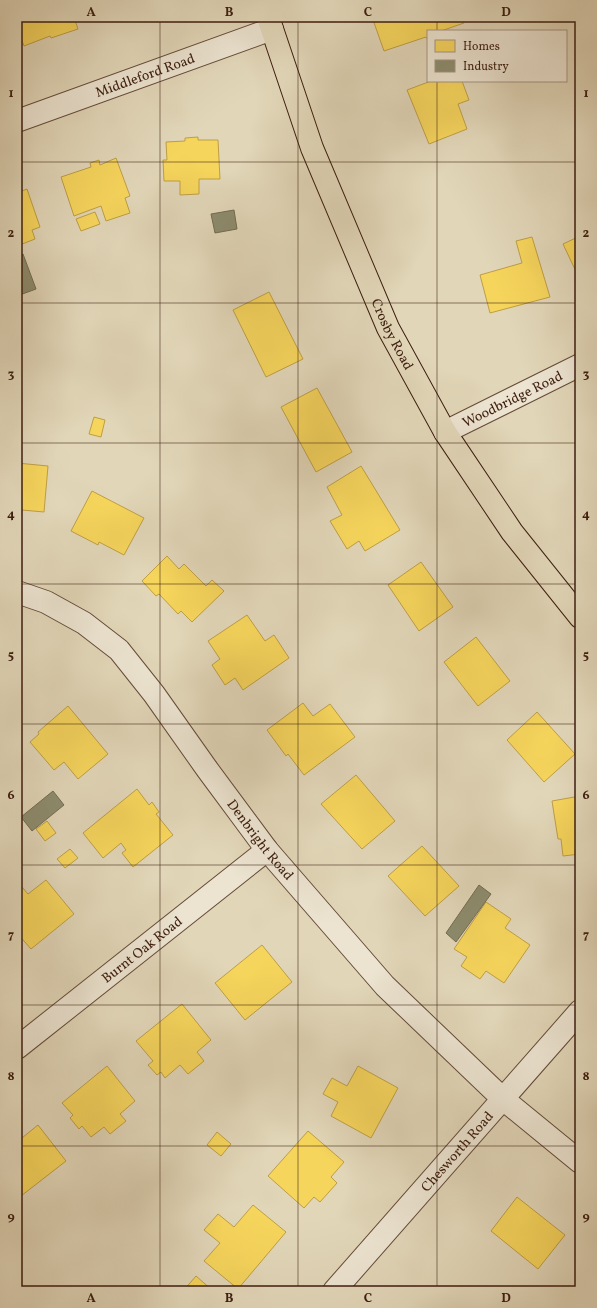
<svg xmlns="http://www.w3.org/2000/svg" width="597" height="1308" viewBox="0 0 597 1308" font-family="Vollkorn,serif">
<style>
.homes{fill:#f6d55c;stroke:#be9e45}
.industry{fill:#8c8c6e;stroke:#746b52}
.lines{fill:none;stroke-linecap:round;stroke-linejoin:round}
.minor-casing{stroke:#664b39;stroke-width:24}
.major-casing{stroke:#3d1d0f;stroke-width:24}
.minor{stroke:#ece4d1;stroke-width:22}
.major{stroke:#e1d6b8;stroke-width:22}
.grid{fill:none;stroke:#3d1d0f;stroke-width:1;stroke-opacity:0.55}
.labels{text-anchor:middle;stroke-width:4;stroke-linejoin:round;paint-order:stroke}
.street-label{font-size:14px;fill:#3d1d0f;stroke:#ece4d1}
.neatline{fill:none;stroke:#3d1d0f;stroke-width:1.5}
.grid-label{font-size:13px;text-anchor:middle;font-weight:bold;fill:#3d1d0f}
</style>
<rect width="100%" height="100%" fill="#e1d6b8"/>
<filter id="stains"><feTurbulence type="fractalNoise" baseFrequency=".005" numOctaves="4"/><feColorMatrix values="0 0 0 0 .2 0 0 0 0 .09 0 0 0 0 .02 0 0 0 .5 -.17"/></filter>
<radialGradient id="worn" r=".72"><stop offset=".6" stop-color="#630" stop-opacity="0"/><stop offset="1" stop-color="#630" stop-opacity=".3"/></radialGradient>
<g class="homes">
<polygon points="17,17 74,17 78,29 51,38 50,36 24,46 17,27"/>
<polygon points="372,17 461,17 464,23 441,31 428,31 428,40 426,37 384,51"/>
<polygon points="431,81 462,81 469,100 458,104 467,129 429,144 407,90"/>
<polygon points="198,137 198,140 218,140 220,179 199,179 199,194 180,195 180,181 164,181 163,160 167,160 166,142 185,141 185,138"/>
<polygon points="116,158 130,196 125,198 130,213 106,221 101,206 74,216 61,177 91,167 90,163 99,160 100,165"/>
<polygon points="27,189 40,227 32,230 35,239 17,246 17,193"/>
<polygon points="95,212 100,224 81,231 76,219"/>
<polygon points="580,236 580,280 563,244"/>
<polygon points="532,237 550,297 490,313 480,275 522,263 516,241"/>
<polygon points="269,292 303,359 266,377 233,310"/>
<polygon points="317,388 352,452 316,472 281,407"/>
<polygon points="94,417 105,420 101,437 89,434"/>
<polygon points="17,463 48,466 44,512 22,510 21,520 17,519"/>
<polygon points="361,466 400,530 365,551 359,541 347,549 330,521 342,515 327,487"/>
<polygon points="92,491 144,518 124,555 99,542 98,545 71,531"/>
<polygon points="167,556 179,569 184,564 206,586 212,580 224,591 192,622 181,611 178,614 159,594 156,596 142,581"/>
<polygon points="421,562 453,607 419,631 388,585"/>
<polygon points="247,615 265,641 274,635 289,658 243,690 235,678 225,685 212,665 220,659 208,641"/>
<polygon points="476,637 510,681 478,706 444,662"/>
<polygon points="303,703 313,716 330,704 355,737 304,775 288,754 286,756 267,730"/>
<polygon points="68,706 108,754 78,779 64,762 54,770 30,742 39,734 38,732"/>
<polygon points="537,712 575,754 544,782 507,740"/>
<polygon points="356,775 395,821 362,849 321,804"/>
<polygon points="137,789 149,805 152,802 159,812 156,814 173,835 133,867 122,853 126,850 121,843 103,858 83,833"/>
<polygon points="580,796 580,854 563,856 561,839 558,839 552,801"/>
<polygon points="47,821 56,833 45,841 36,829"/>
<polygon points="422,846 459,886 425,916 388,876"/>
<polygon points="70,849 78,858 65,868 57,859"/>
<polygon points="46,880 74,914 31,949 17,933 17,891 22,887 28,894"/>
<polygon points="486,902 511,919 505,928 530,945 504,983 486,971 480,979 461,966 467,957 454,949"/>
<polygon points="262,945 292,982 245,1020 215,983"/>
<polygon points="182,1004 211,1040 197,1052 204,1061 188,1074 180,1065 165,1078 161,1072 157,1075 148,1065 153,1061 136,1041"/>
<polygon points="107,1066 135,1101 120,1114 126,1121 110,1134 104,1127 91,1137 82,1126 79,1129 70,1118 73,1115 62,1103"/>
<polygon points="358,1066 398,1088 371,1138 331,1116 338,1102 323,1094 332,1078 347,1086"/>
<polygon points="38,1125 66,1161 21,1196 17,1190 17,1142"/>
<polygon points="308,1131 344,1162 331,1177 337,1183 320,1202 314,1197 304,1208 268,1176"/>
<polygon points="217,1132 231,1144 221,1156 207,1145"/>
<polygon points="517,1197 565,1235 538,1269 491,1231"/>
<polygon points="253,1205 286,1232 238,1289 204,1261 220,1243 204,1230 218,1214 234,1227"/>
<polygon points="196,1276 213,1291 183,1291"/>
</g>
<g class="industry">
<polygon points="234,210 237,229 215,233 211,214"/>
<polygon points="23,254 36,289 17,296 17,256"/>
<polygon points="53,791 64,805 32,831 21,817"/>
<polygon points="479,885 491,894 456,942 446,933"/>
</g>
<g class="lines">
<g class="minor-casing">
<g id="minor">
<path id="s1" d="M17 121 272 29"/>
<path id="s2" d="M445 432 580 365"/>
<path id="s3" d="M17 592 46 602 84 623 119 650 154 694 207 769 267 850 385 986 503 1099 580 1162"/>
<path id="s4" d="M17 1048 267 850"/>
<path id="s5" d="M334 1291 580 1011"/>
</g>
</g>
<g class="major-casing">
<g id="major">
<path id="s6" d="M268 17 312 148 388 328 445 432 512 532 580 617"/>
</g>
</g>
<use href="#minor" class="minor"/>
<use href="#major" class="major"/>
</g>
<path class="grid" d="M160 17V1291M298 17V1291M437 17V31M437 81V1291M17 162H580M17 303H580M17 443H580M17 584H580M17 724H580M17 865H580M17 1005H580M17 1146H580"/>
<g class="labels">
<g class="street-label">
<text dy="5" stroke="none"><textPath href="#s1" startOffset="136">Middleford Road</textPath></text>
<text dy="5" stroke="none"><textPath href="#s6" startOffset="341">Crosby Road</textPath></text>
<text dy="5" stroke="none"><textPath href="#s2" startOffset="75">Woodbridge Road</textPath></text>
<text dy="5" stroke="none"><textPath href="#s3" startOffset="355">Denbright Road</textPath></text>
<text dy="5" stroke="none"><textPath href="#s4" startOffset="159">Burnt Oak Road</textPath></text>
<text dy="5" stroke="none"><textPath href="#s5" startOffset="186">Chesworth Road</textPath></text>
</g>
</g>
<rect width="597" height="1308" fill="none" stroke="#e1d6b8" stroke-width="44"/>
<rect x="427" y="30" width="140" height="52" fill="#ece4d1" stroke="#a69483"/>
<rect x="435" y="40" width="20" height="12" fill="#f6d55c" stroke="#a69483"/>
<text x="463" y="50" font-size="12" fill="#3d1d0f">Homes</text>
<rect x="435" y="60" width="20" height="12" fill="#8c8c6e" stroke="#a69483"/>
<text x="463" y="70" font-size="12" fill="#3d1d0f">Industry</text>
<rect x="22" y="22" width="553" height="1264" class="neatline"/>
<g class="grid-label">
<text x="91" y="16">A</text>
<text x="229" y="16">B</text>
<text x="368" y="16">C</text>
<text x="506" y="16">D</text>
<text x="11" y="97">1</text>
<text x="586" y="97">1</text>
<text x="11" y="237">2</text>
<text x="586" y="237">2</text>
<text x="11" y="378">3</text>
<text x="586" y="378">3</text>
<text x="11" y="518">4</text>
<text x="586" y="518">4</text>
<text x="11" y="659">5</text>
<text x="586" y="659">5</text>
<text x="11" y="799">6</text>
<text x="586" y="799">6</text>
<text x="11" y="939">7</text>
<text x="586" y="939">7</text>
<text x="11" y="1080">8</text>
<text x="586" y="1080">8</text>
<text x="11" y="1220">9</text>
<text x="586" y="1220">9</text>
<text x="91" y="1302">A</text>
<text x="229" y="1302">B</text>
<text x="368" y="1302">C</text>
<text x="506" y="1302">D</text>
</g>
<rect width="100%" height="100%" filter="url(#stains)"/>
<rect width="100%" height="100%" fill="url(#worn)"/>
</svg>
